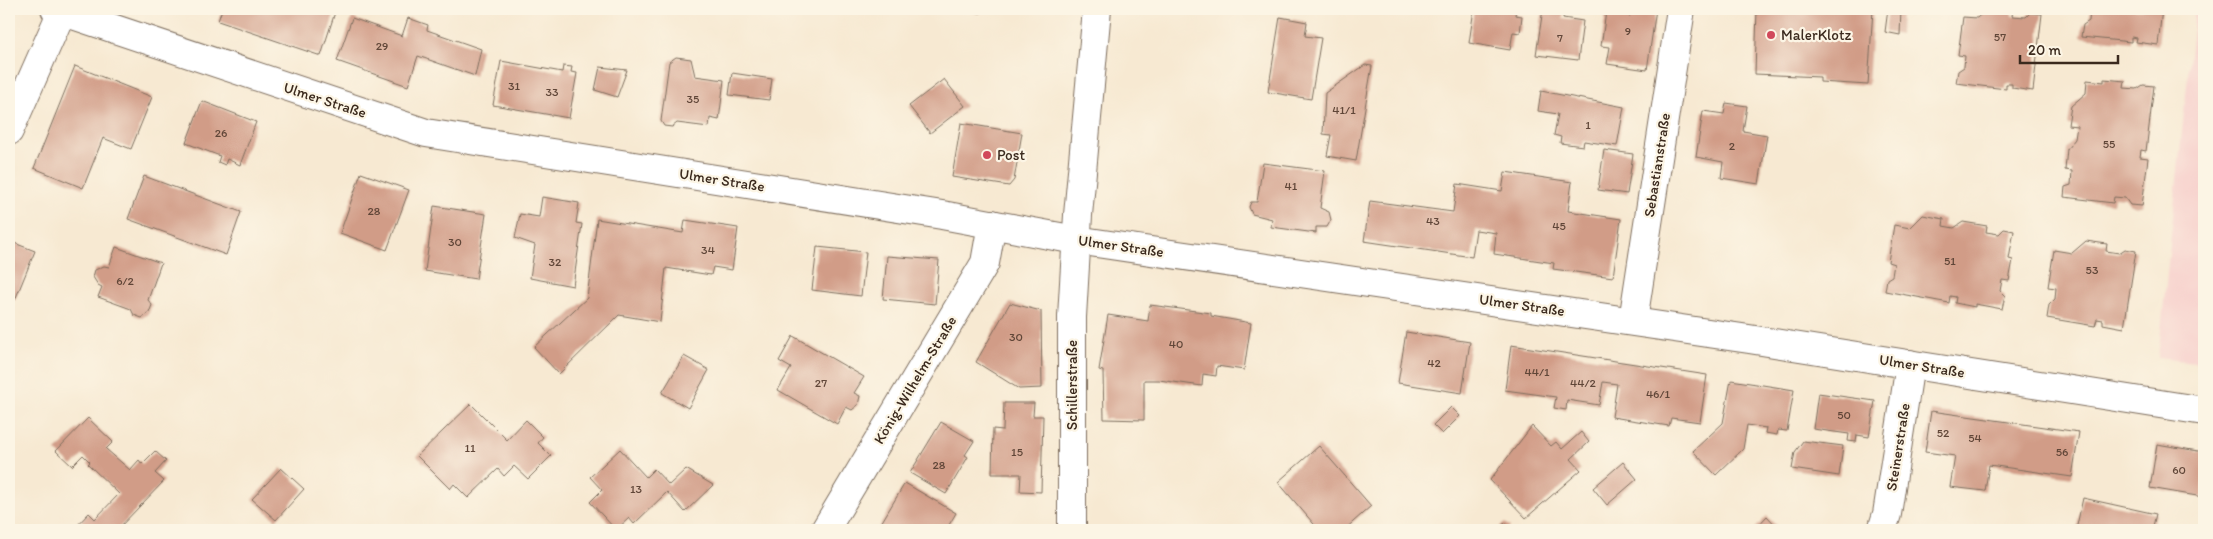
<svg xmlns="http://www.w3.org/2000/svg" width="2213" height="539" viewBox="0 0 2213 539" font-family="Itim,sans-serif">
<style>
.built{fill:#f7d0cc}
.building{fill:#d19c87}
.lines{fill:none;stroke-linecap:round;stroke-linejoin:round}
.street-casing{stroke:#7d6d5d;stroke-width:30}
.secondary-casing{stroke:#7d6d5d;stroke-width:30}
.street{stroke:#fff;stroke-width:28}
.secondary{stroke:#fff;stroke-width:28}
.poi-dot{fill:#d1495b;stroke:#fcf5e5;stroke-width:2}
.labels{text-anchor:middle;stroke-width:4.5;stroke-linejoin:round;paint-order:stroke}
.number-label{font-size:12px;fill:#604638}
.poi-label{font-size:15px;fill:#3b2a1e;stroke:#fcf5e5;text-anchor:start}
.street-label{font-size:15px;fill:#3b2a1e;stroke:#fcf5e5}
</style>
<rect width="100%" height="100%" fill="#fcf5e5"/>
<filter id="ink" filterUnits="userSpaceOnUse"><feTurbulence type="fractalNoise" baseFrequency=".02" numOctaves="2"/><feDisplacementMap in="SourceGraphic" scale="10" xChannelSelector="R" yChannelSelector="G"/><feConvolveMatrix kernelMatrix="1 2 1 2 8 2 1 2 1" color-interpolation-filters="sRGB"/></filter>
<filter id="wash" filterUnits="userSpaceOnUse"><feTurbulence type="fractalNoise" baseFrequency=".0096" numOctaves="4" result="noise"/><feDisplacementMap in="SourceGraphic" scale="20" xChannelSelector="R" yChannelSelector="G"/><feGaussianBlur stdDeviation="1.12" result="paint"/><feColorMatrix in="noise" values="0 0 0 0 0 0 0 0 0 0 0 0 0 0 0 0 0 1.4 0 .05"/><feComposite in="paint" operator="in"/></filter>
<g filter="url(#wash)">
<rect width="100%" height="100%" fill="#f7e9d2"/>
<polygon class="built" points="2195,9 2204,9 2204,363 2158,358"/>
<g id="blocks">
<g class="building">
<polygon points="222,9 336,9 321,56 218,21"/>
<polygon points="943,9 982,9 981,13"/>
<polygon points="1474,9 1516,9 1515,15 1522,16 1520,33 1513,32 1510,50 1469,43"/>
<polygon points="1543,9 1564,9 1563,18 1583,21 1578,60 1536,55"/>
<polygon points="1631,9 1656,9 1647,70 1607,64 1610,47 1601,46 1606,12 1630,16"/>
<polygon points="1757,9 1873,9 1868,85 1820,82 1820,77 1755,74"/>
<polygon points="1888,9 1901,9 1900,35 1885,32"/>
<polygon points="1987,9 2013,9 2012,16 2026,17 2030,13 2042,14 2033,91 2012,88 2012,84 2006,84 2006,89 1956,83 1958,71 1964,67 1965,56 1958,55 1963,17 1977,18"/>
<polygon points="2090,9 2162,9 2158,45 2136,42 2137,38 2131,37 2131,42 2081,37 2083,25 2089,21"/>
<polygon points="1280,17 1307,22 1305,36 1321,38 1311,99 1268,92"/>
<polygon points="352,18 402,36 408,18 428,25 427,30 481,49 475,76 418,56 408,86 337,61"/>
<polygon points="676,57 691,59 695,76 724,80 719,120 710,118 709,127 677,123 672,127 664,126 661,121 669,62"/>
<polygon points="501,61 562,72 563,66 572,67 571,72 577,73 569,118 493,105"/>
<polygon points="1365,65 1372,66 1356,161 1327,156 1331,135 1323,134 1325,93"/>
<polygon points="75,66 152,97 131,149 103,138 83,188 34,168"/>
<polygon points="600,67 627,70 617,97 595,90"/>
<polygon points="732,73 772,79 769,100 729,95"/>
<polygon points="944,79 965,106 930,133 909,106"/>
<polygon points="2104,79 2125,81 2124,88 2137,89 2143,85 2154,86 2146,151 2141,150 2140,157 2148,158 2142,206 2130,205 2125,198 2114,197 2113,203 2064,197 2065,187 2071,185 2072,171 2065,170 2067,149 2075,139 2077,126 2068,125 2071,106 2086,93 2087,80 2104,82"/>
<polygon points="1541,91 1624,107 1617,146 1584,141 1583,146 1560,143 1561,137 1554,135 1558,114 1538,111"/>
<polygon points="202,101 256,122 240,165 227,159 225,165 218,162 220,156 186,143"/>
<polygon points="1726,103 1747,106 1743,131 1767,135 1759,184 1721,178 1723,162 1696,157 1703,111 1724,114"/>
<polygon points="961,123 1022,133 1014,180 1009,186 952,177"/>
<polygon points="1604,150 1633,154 1627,194 1598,190"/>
<polygon points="1263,163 1325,171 1320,208 1329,212 1331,220 1327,227 1316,227 1316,233 1271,227 1272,219 1252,214 1249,207 1251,202 1257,202"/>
<polygon points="1505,172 1572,182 1568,211 1621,219 1613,277 1553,269 1554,263 1494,254 1496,233 1476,230 1472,257 1364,241 1370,201 1453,212 1457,184 1502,191"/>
<polygon points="361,173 409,190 387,250 340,233"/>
<polygon points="144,176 241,212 226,255 128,219"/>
<polygon points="542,197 579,203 576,223 582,224 573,286 530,278 535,245 515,238 520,214 539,217"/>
<polygon points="434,206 486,214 476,279 425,271"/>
<polygon points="1923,215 1944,219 1943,226 1954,228 1963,222 1987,226 1986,232 1999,234 2004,229 2014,231 2009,259 2013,260 2009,281 2002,280 2000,291 2005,296 2002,309 1975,304 1975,307 1955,303 1956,297 1950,296 1949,303 1885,291 1887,279 1892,276 1894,264 1888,262 1894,225 1910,228"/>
<polygon points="597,219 683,233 685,220 738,228 732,270 713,267 711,275 666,268 660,322 619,315 559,374 534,347 587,298"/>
<polygon points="9,241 35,251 15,300 9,298"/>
<polygon points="2086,241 2107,244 2106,251 2119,253 2125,249 2136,251 2124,328 2103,324 2103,320 2097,319 2095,326 2047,318 2049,305 2055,299 2056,288 2048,287 2054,250 2072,253"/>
<polygon points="116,247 161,263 148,300 152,305 149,313 142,318 134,315 131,309 98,297 102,287 98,285 93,277 95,270 104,266 109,267"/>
<polygon points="817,247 866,252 861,296 812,290"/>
<polygon points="887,256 939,260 935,304 883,299"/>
<polygon points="1010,303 1041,311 1042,388 1019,389 976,362"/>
<polygon points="1150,305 1211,313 1211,316 1251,323 1244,370 1217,366 1216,376 1203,374 1202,386 1159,380 1144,380 1144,420 1104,419 1103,371 1099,370 1108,315 1148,321"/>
<polygon points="1406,332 1470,342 1462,393 1398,383"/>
<polygon points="793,336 864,377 854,393 860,396 858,405 852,410 846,407 837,424 778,390 791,368 779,361"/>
<polygon points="1511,345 1707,375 1700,422 1671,418 1669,426 1612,417 1617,384 1603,382 1599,405 1567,400 1566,410 1554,408 1556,397 1505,390"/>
<polygon points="684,356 709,370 688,408 662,393"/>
<polygon points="1731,380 1794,390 1787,431 1778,430 1777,435 1765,433 1766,428 1747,425 1743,449 1716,475 1693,451 1723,423"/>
<polygon points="1818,393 1875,401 1869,437 1857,435 1856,442 1848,441 1849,434 1813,429"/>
<polygon points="1004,403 1034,403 1033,416 1043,416 1041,492 1020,491 1021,474 992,474 993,429 1003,430"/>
<polygon points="471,404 507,440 526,420 543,437 538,443 551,456 528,479 514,466 504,476 498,469 468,498 454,484 450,489 417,456"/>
<polygon points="1451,407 1460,416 1442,434 1433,425"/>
<polygon points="1931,411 2079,432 2072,477 1989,465 1985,491 1950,487 1955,456 1925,452"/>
<polygon points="88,418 113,442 106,449 130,470 139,460 142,464 155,451 166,461 155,473 164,481 117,530 73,530 89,513 95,519 119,494 88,464 90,462 83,455 72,466 56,451"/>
<polygon points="941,422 974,441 965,455 968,457 946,494 910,473"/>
<polygon points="1532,426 1551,446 1556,442 1562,449 1581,432 1589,442 1571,459 1581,470 1526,518 1490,480"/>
<polygon points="1803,441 1843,446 1839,476 1792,469 1795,452"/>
<polygon points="2157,444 2204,452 2203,497 2150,488"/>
<polygon points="1319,446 1371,506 1344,530 1319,530 1278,482"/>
<polygon points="620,449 646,477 654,469 669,485 686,469 713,485 685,512 667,492 634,524 629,518 616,530 590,502 602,490 590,477"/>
<polygon points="1623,462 1637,479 1607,505 1593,488"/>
<polygon points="281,468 304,489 276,520 252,499"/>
<polygon points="905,483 956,513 946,530 877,530"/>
<polygon points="2083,498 2156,514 2152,530 2076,530"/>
<polygon points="1767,516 1780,530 1754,530"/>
<polygon points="1505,523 1510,527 1507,530 1496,530"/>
</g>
</g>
</g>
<g filter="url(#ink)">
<use href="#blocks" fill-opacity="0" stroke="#7d6d5d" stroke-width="1"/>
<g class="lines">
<g class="street-casing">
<g id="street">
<polyline points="9,131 62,11"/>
<polyline points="1633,321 1681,9"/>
<polyline points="825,530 985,263 992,224"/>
<polyline points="1072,530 1072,317 1078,215 1097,9"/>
<polyline points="1882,530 1887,514 1910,364"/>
</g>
</g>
<g class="secondary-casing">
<polyline id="secondary" points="55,9 426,133 942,215 1076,240 1749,339 2204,411"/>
</g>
<use href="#street" class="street"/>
<use href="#secondary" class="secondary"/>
</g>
</g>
<g class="poi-dot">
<circle cx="1771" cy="35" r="5"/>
<circle cx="987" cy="155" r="5"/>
</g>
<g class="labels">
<g class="number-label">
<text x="1628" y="35">9</text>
<text x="2000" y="41">57</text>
<text x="1560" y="42">7</text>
<text x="382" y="50">29</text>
<text x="514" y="90">31</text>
<text x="552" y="96">33</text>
<text x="693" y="103">35</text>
<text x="1344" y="114">41/1</text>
<text x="1588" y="129">1</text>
<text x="221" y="137">26</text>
<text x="2109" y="148">55</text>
<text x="1732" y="150">2</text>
<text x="1291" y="190">41</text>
<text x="374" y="215">28</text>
<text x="1433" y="225">43</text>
<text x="1559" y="230">45</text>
<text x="455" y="246">30</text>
<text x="708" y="254">34</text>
<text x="1950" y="265">51</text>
<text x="555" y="266">32</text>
<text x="2092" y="274">53</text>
<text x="125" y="285">6/2</text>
<text x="1016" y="341">30</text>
<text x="1176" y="348">40</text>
<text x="1434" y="367">42</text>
<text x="1537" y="376">44/1</text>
<text x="821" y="387">27</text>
<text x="1583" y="387">44/2</text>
<text x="1658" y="398">46/1</text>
<text x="1844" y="419">50</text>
<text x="1943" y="437">52</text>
<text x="1975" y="442">54</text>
<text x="470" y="452">11</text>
<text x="1017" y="456">15</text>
<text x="2062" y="456">56</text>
<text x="939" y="469">28</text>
<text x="2179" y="474">60</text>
<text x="636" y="493">13</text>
</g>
<g class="poi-label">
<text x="1781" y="40">MalerKlotz</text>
<text x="997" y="160">Post</text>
</g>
<g class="street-label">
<text transform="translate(325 100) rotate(18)" y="5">Ulmer Straße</text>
<text transform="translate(1657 165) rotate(-81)" y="5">Sebastianstraße</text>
<text transform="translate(722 180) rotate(9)" y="5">Ulmer Straße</text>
<text transform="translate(1121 246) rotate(8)" y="5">Ulmer Straße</text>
<text transform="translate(1522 305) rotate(8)" y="5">Ulmer Straße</text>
<text transform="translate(1922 366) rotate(9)" y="5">Ulmer Straße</text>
<text transform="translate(915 380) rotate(-59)" y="5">König-Wilhelm-Straße</text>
<text transform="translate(1072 385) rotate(-90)" y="5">Schillerstraße</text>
<text transform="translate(1898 447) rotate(-81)" y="5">Steinerstraße</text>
</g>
</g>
<rect width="2213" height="539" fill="none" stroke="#fcf5e5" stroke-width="30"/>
<path d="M2020 55v8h98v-8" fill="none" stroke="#3b2a1e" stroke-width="2.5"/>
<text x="2028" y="55" font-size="15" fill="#3b2a1e" stroke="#fcf5e5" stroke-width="4" paint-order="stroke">20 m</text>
</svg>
